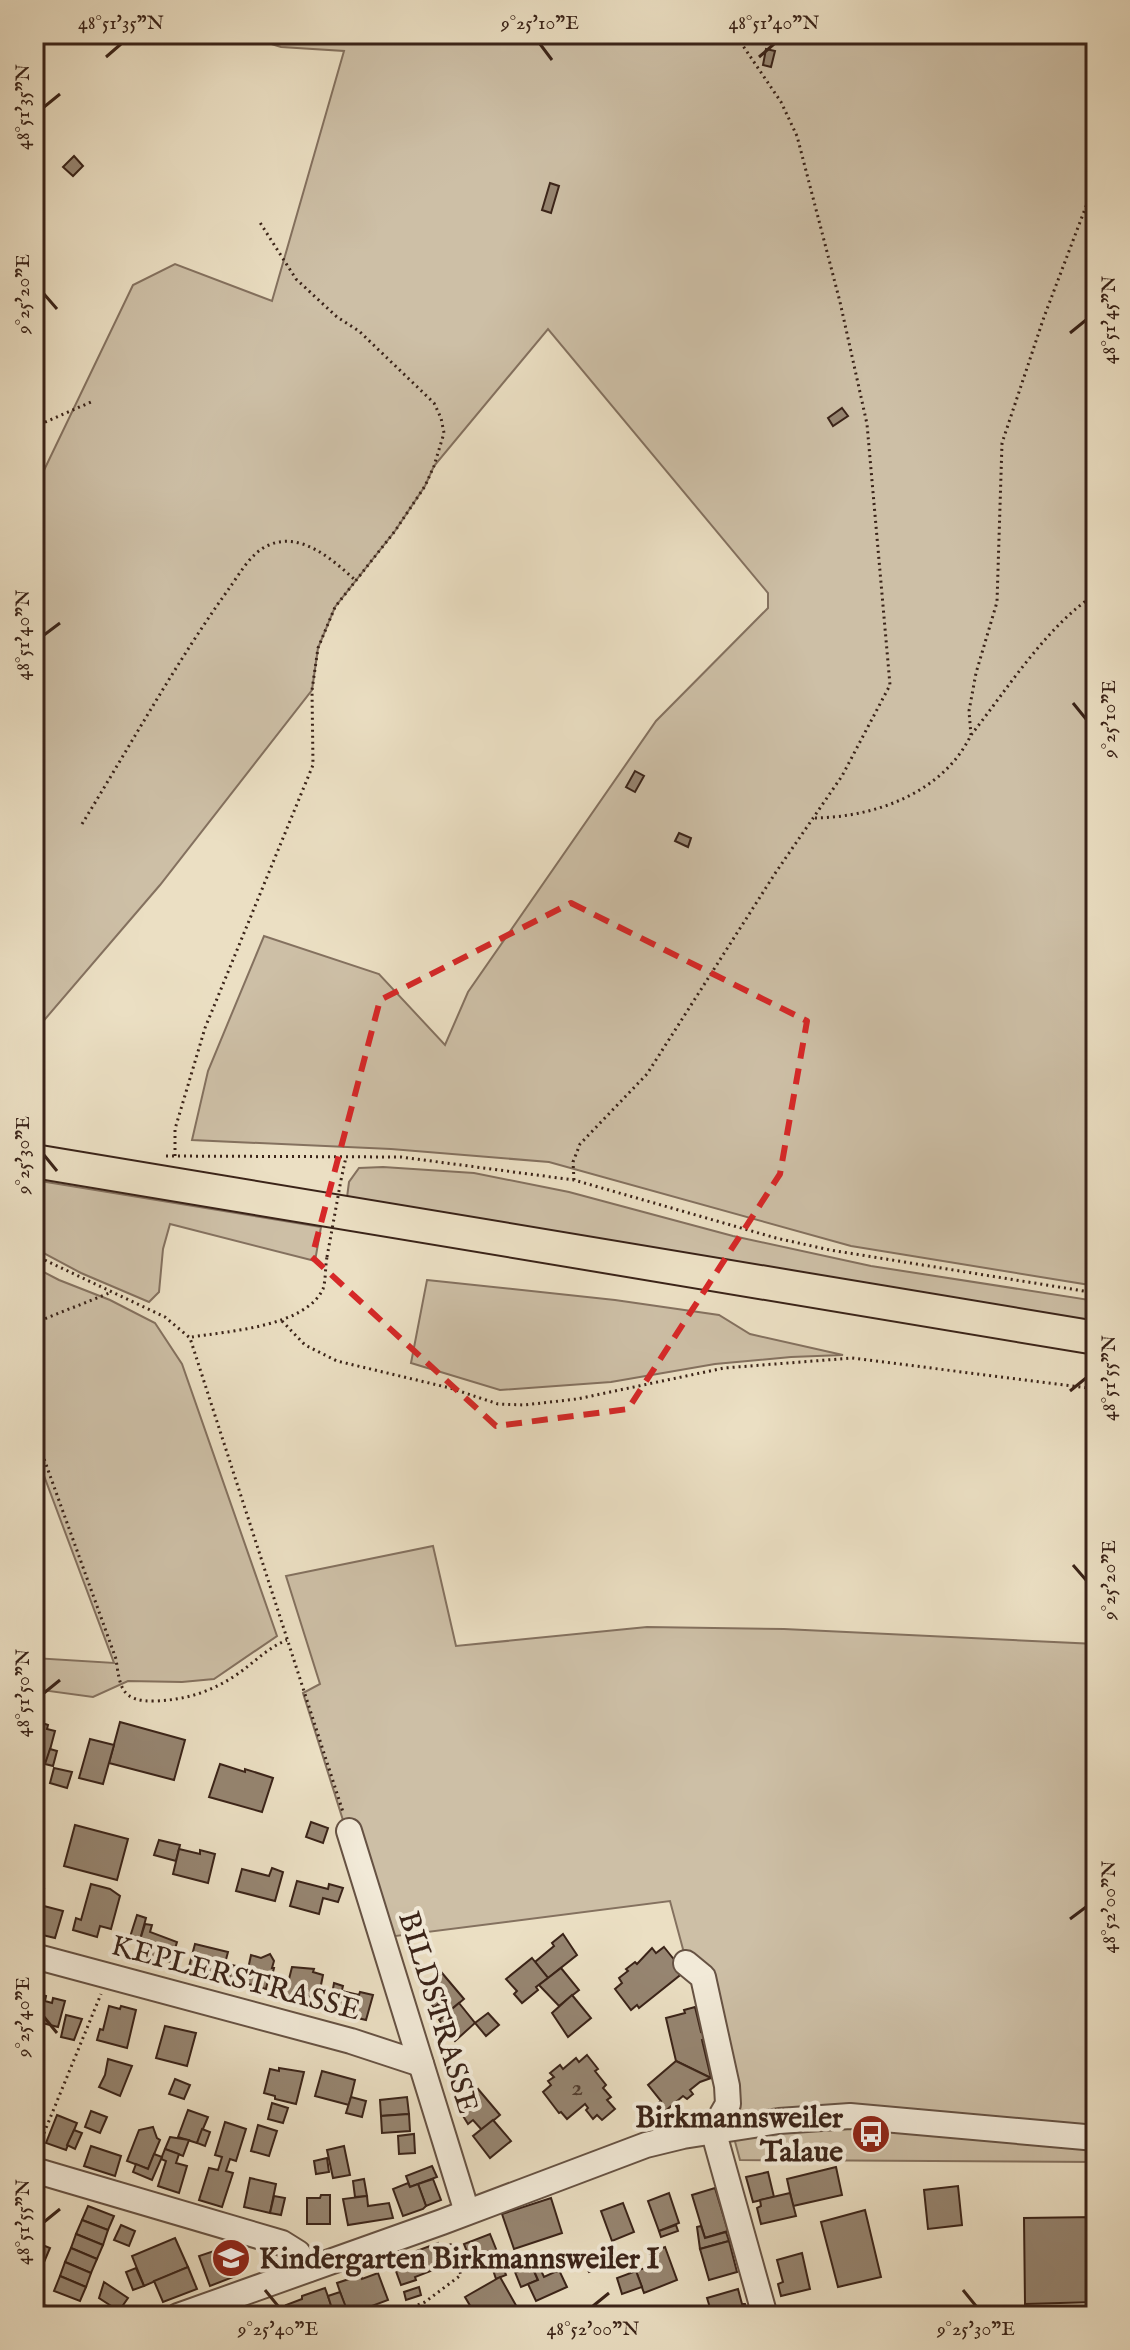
<svg xmlns="http://www.w3.org/2000/svg" width="1130" height="2350" viewBox="0 0 1130 2350" font-family="'IM FELL English',serif">
<style>
.green{fill:#cdbfa6;stroke:#84715f;stroke-width:2}
.lines{fill:none;stroke-linecap:round;stroke-linejoin:round}
.stream{stroke:#806d5c;stroke-width:5}
.building{fill:#968571;stroke:#3a2318;stroke-width:2}
.minor-casing{stroke:#665243;stroke-width:28}
.major-casing{stroke:#3a2318;stroke-width:36}
.path{stroke:#3a2318;stroke-width:3;stroke-dasharray:2 4;stroke-linecap:butt}
.minor{stroke:#f2ead8;stroke-width:24}
.major{stroke:#ebdfc3;stroke-width:32}
.path-bridge{stroke:#3a2318;stroke-width:3;stroke-dasharray:2 4;stroke-linecap:butt}
.marked{fill:none;stroke:#d62828;stroke-width:6;stroke-dasharray:16 10;stroke-linejoin:round}
.ticks{fill:none;stroke:#3a2318;stroke-width:3}
.labels{text-anchor:middle;stroke-width:8;stroke-linejoin:round;paint-order:stroke}
.number-label{font-size:26px;fill:#513c2e}
.street-label{font-size:30px;fill:#3a2318;stroke:#f2ead8}
.poi-label{font-size:30px;font-weight:bold;fill:#3a2318;stroke:#f2ead8;text-anchor:end}
.neatline{fill:none;stroke:#3a2318;stroke-width:3}
.ticks-label{font-size:20px;text-anchor:middle;fill:#3a2318}
</style>
<rect width="100%" height="100%" fill="#ebdfc3"/>
<filter id="stains"><feTurbulence type="fractalNoise" baseFrequency=".0025" numOctaves="4"/><feColorMatrix values="0 0 0 0 .2 0 0 0 0 .09 0 0 0 0 .02 0 0 0 .5 -.17"/></filter>
<radialGradient id="worn" r=".72"><stop offset=".6" stop-color="#630" stop-opacity="0"/><stop offset="1" stop-color="#630" stop-opacity=".3"/></radialGradient>
<g class="green">
<polygon points="239,34 1096,34 1096,1286 851,1246 549,1162 391,1149 192,1140 208,1071 264,936 379,974 445,1045 468,992 656,721 768,608 768,593 548,329 434,466 425,486 395,531 335,607 318,648 312,690 160,885 34,1032 34,491 133,285 175,264 272,301 344,51 281,47"/>
<polygon points="383,1167 474,1173 569,1192 733,1236 871,1266 1096,1301 1096,1330 346,1205 349,1182 359,1168"/>
<polygon points="34,1180 321,1227 315,1261 170,1224 163,1249 159,1292 149,1302 81,1273 34,1248"/>
<polygon points="34,1267 59,1280 110,1300 155,1323 182,1364 277,1636 214,1679 182,1682 128,1681 93,1697 34,1689 34,1658 114,1663 34,1449"/>
<polygon points="427,1280 615,1300 719,1315 750,1334 843,1355 791,1357 715,1364 611,1382 500,1390 411,1363"/>
<polygon points="433,1546 456,1646 647,1627 784,1629 1096,1644 1096,2162 740,2160 670,1901 380,1938 303,1693 320,1684 286,1576"/>
</g>
<g class="lines">
<polyline class="stream" points="34,2302 67,2316"/>
</g>
<g class="building">
<polygon points="766,49 775,51 771,67 763,65"/>
<polygon points="74,156 83,166 73,176 63,167"/>
<polygon points="550,183 559,186 551,213 542,210"/>
<polygon points="842,408 848,416 833,426 828,418"/>
<polygon points="635,771 644,776 635,792 626,787"/>
<polygon points="679,833 691,838 688,847 675,841"/>
<polygon points="39,1722 48,1725 47,1729 55,1731 47,1761 34,1758 34,1742"/>
<polygon points="120,1722 185,1740 174,1780 109,1763"/>
<polygon points="90,1739 114,1745 103,1784 79,1778"/>
<polygon points="50,1749 57,1751 53,1766 45,1764"/>
<polygon points="220,1764 245,1772 245,1769 273,1778 262,1812 209,1797"/>
<polygon points="54,1768 72,1772 67,1788 50,1783"/>
<polygon points="311,1822 328,1828 323,1843 306,1837"/>
<polygon points="75,1825 128,1839 117,1880 64,1866"/>
<polygon points="159,1840 180,1845 176,1861 154,1855"/>
<polygon points="179,1849 200,1854 200,1850 215,1854 208,1883 173,1874"/>
<polygon points="272,1868 283,1872 275,1901 236,1891 242,1869 269,1876"/>
<polygon points="297,1881 328,1889 329,1884 343,1888 338,1902 323,1898 319,1914 290,1906"/>
<polygon points="91,1884 110,1889 120,1896 111,1929 100,1926 97,1937 73,1930 76,1918 81,1920"/>
<polygon points="34,1887 44,1889 40,1905 63,1911 55,1938 34,1933"/>
<polygon points="137,1915 146,1918 140,1940 130,1937"/>
<polygon points="145,1924 152,1925 150,1932 177,1942 171,1962 136,1953"/>
<polygon points="563,1934 577,1955 548,1978 535,1962 554,1946 552,1943"/>
<polygon points="195,1944 228,1952 220,1982 187,1974"/>
<polygon points="664,1947 684,1972 639,2008 637,2005 631,2010 615,1989 622,1983 619,1978 628,1971 626,1969 635,1962 637,1964 652,1948 656,1953"/>
<polygon points="270,1954 274,1961 272,1968 274,1968 272,1976 269,1976 266,1989 245,1983 251,1955 261,1958"/>
<polygon points="532,1958 548,1978 536,1987 538,1990 522,2003 514,1994 517,1991 506,1979"/>
<polygon points="225,1963 232,1965 228,1984 220,1982"/>
<polygon points="232,1965 248,1969 244,1986 228,1982"/>
<polygon points="292,1967 314,1969 313,1972 323,1975 320,1990 316,1989 313,2002 285,1995"/>
<polygon points="561,1968 579,1990 559,2006 539,1985"/>
<polygon points="442,1973 464,1999 446,2014 438,2004 434,2008 422,1990"/>
<polygon points="334,1983 343,1986 339,2002 331,2000"/>
<polygon points="320,1988 332,1992 329,2010 311,2005 316,1989"/>
<polygon points="342,1991 359,1995 360,1992 373,1995 366,2020 336,2013"/>
<polygon points="34,1993 46,1996 45,2001 52,2003 53,1998 65,2001 58,2027 34,2021"/>
<polygon points="572,1995 591,2018 568,2037 552,2013"/>
<polygon points="459,2003 475,2023 455,2041 439,2020"/>
<polygon points="109,2006 120,2009 121,2006 136,2010 127,2048 97,2040 100,2029 103,2030"/>
<polygon points="695,2007 701,2032 705,2031 706,2039 702,2040 711,2078 676,2061 666,2018 685,2013 684,2010"/>
<polygon points="488,2013 499,2025 486,2036 475,2023"/>
<polygon points="66,2015 82,2019 74,2040 61,2037"/>
<polygon points="165,2026 196,2033 187,2066 156,2058"/>
<polygon points="587,2055 598,2069 595,2071 606,2085 603,2088 611,2097 607,2100 615,2109 602,2120 597,2115 593,2119 586,2110 588,2108 585,2104 567,2119 561,2112 559,2113 543,2092 551,2085 548,2081 554,2077 550,2073 560,2065 563,2069 576,2058 579,2062"/>
<polygon points="108,2059 132,2066 120,2096 99,2087 105,2075"/>
<polygon points="676,2061 711,2078 700,2082 690,2090 693,2094 687,2099 683,2096 664,2112 657,2104 661,2101 648,2085"/>
<polygon points="279,2068 304,2072 296,2104 275,2099 275,2096 264,2093 270,2069 279,2071"/>
<polygon points="322,2071 355,2080 349,2105 315,2096"/>
<polygon points="175,2079 190,2085 184,2099 169,2094"/>
<polygon points="478,2089 500,2115 482,2130 473,2120 468,2124 457,2106"/>
<polygon points="351,2097 366,2101 362,2117 346,2113"/>
<polygon points="407,2097 409,2114 381,2116 380,2100"/>
<polygon points="272,2103 288,2108 283,2123 268,2119"/>
<polygon points="188,2110 208,2117 197,2143 178,2137"/>
<polygon points="91,2111 107,2117 100,2133 85,2127"/>
<polygon points="409,2114 410,2131 382,2133 381,2116"/>
<polygon points="57,2115 77,2123 66,2150 46,2143"/>
<polygon points="493,2120 511,2141 490,2158 473,2136"/>
<polygon points="225,2122 246,2129 236,2161 230,2159 226,2171 233,2173 222,2207 199,2200 209,2168 218,2170 222,2157 215,2155"/>
<polygon points="258,2125 277,2131 269,2156 251,2151"/>
<polygon points="153,2127 157,2138 160,2140 148,2169 127,2161 139,2130"/>
<polygon points="202,2129 210,2132 205,2146 197,2143"/>
<polygon points="74,2130 82,2133 75,2149 67,2145"/>
<polygon points="414,2134 415,2153 399,2154 398,2136"/>
<polygon points="170,2137 189,2140 183,2156 165,2149"/>
<polygon points="91,2146 121,2156 115,2176 84,2166"/>
<polygon points="344,2146 350,2175 333,2178 327,2150"/>
<polygon points="165,2149 179,2154 176,2163 187,2166 179,2193 158,2186 166,2161 161,2159"/>
<polygon points="154,2154 162,2157 152,2180 133,2172 136,2164 148,2169"/>
<polygon points="327,2158 329,2172 316,2174 314,2161"/>
<polygon points="432,2166 437,2177 410,2187 406,2176"/>
<polygon points="836,2167 842,2195 793,2206 787,2179"/>
<polygon points="768,2172 774,2197 753,2202 746,2177"/>
<polygon points="250,2178 276,2184 270,2213 244,2207"/>
<polygon points="364,2179 367,2196 355,2197 353,2181"/>
<polygon points="433,2179 441,2200 426,2206 418,2184"/>
<polygon points="408,2183 410,2187 418,2184 426,2206 423,2209 403,2216 393,2189"/>
<polygon points="958,2186 962,2225 928,2229 924,2190"/>
<polygon points="715,2188 728,2231 705,2238 692,2195"/>
<polygon points="669,2193 679,2223 659,2231 648,2201"/>
<polygon points="790,2193 796,2216 761,2224 757,2208 761,2206 760,2200"/>
<polygon points="321,2195 330,2195 330,2224 307,2224 307,2198 320,2198"/>
<polygon points="274,2196 285,2198 281,2215 270,2213"/>
<polygon points="367,2196 368,2206 389,2203 393,2218 348,2225 343,2199"/>
<polygon points="551,2198 562,2233 514,2249 502,2214"/>
<polygon points="623,2203 634,2232 612,2241 601,2211"/>
<polygon points="88,2206 114,2216 108,2230 82,2220"/>
<polygon points="865,2210 881,2277 838,2287 821,2222"/>
<polygon points="1096,2217 1096,2302 1025,2304 1024,2218"/>
<polygon points="82,2220 108,2230 103,2245 76,2234"/>
<polygon points="121,2225 135,2231 129,2246 114,2240"/>
<polygon points="676,2225 678,2231 661,2237 659,2231"/>
<polygon points="701,2226 705,2238 726,2232 729,2241 700,2249 697,2227"/>
<polygon points="76,2234 103,2245 97,2259 71,2248"/>
<polygon points="490,2234 498,2254 472,2264 464,2244"/>
<polygon points="175,2238 188,2267 144,2286 132,2256"/>
<polygon points="729,2241 737,2272 709,2280 700,2249"/>
<polygon points="35,2242 50,2248 39,2274 34,2272"/>
<polygon points="438,2243 446,2265 415,2277 416,2280 401,2285 392,2260"/>
<polygon points="665,2247 677,2280 644,2293 636,2271 654,2265 649,2253"/>
<polygon points="71,2248 97,2259 91,2273 65,2262"/>
<polygon points="220,2249 223,2258 233,2255 241,2274 210,2286 199,2256"/>
<polygon points="802,2253 810,2289 781,2296 778,2284 783,2282 777,2260"/>
<polygon points="498,2254 506,2275 496,2279 492,2267 485,2269 482,2261"/>
<polygon points="589,2255 596,2269 589,2272 582,2258"/>
<polygon points="529,2260 538,2280 521,2287 513,2267"/>
<polygon points="65,2262 91,2273 86,2287 60,2276"/>
<polygon points="537,2262 544,2277 559,2270 567,2287 536,2301 528,2284 538,2280 531,2264"/>
<polygon points="188,2267 197,2289 163,2302 154,2281"/>
<polygon points="136,2268 144,2286 133,2290 126,2272"/>
<polygon points="636,2271 642,2287 622,2294 617,2278"/>
<polygon points="378,2273 388,2300 348,2315 337,2283 361,2275 362,2279"/>
<polygon points="60,2276 86,2287 80,2301 54,2291"/>
<polygon points="500,2277 522,2316 470,2316 467,2312 472,2309 465,2297"/>
<polygon points="104,2282 128,2298 119,2311 99,2298"/>
<polygon points="419,2287 421,2295 406,2300 404,2292"/>
<polygon points="325,2288 335,2316 290,2316 286,2305 302,2299 302,2296"/>
<polygon points="738,2289 742,2304 745,2304 749,2316 707,2316 706,2312 711,2311 707,2298"/>
<polygon points="340,2292 347,2310 334,2315 328,2296"/>
<polygon points="885,2312 885,2316 832,2316"/>
</g>
<g class="lines">
<g class="minor-casing">
<g id="minor">
<polyline points="349,1831 467,2212"/>
<polyline points="34,1956 351,2041 421,2064"/>
<polyline points="686,1963 703,1977 727,2086 728,2104 713,2130 765,2316"/>
<polyline points="34,2170 282,2243 298,2253 309,2269"/>
<polyline points="178,2316 442,2222 646,2145 683,2136 779,2121 850,2116 1096,2138"/>
</g>
</g>
<g class="major-casing">
<polyline id="major" points="34,1161 1096,1338"/>
</g>
<g class="path">
<polyline points="34,427 91,402"/>
<polyline points="971,735 969,711 976,673 997,602 1002,443 1044,317 1096,180"/>
<path d="M815 818C875 817 943 793 971 735 1006 691 1048 624 1096 594"/>
<path d="M82 824C130 746 175 664 228 590 239 575 251 552 269 545 301 531 333 560 355 580"/>
<polyline points="166,1156 401,1157 574,1180 776,1238 830,1250 1096,1293"/>
<polyline points="175,1156 175,1129 205,1028 313,765 312,690 318,648 335,607 395,531 425,486 434,466 444,433 441,418 434,403 359,331 337,317 296,279 259,221"/>
<polyline points="341,1180 346,1157"/>
<polyline points="574,1180 573,1162 580,1144 647,1074 776,872 842,776 890,685 867,424 840,302 797,136 781,102 735,34"/>
<polyline points="34,1255 165,1317 190,1338 343,1812"/>
<polyline points="282,1321 305,1345 337,1361 450,1388 498,1404 524,1405 577,1399 724,1368 852,1358 1096,1389"/>
<polyline points="34,1323 112,1292"/>
<path d="M192 1337C228 1331 305 1327 323 1289 326 1280 325 1267 327 1257"/>
<path d="M34 1431 116 1659C120 1687 121 1702 155 1701 185 1700 211 1692 236 1675 254 1663 267 1648 287 1640"/>
<polyline points="37,2150 101,1994"/>
<polyline points="390,2316 425,2302 461,2275 449,2241"/>
</g>
<use href="#minor" class="minor"/>
<use href="#major" class="major"/>
<polyline class="path-bridge" points="327,1257 341,1180"/>
</g>
<path class="marked" d="M571 903 807 1021 780 1174 628 1409 496 1426 312 1257 380 1000Z"/>
<path class="ticks" d="M540 44 552 60M106 57 121 44M759 57 774 44M44 107 60 94M44 294 57 309M1070 333 1086 320M44 635 60 623M1073 703 1086 719M44 1155 57 1171M1070 1391 1086 1378M1073 1565 1086 1580M44 1693 60 1680M1070 1919 1086 1907M44 2017 57 2033M44 2222 60 2209M265 2290 278 2306M963 2290 976 2306M593 2306 609 2293"/>
<defs>
<g id="bus-disc" transform="scale(2)"><circle r="9.5" fill="#8f2418" stroke="#f2ead8"/><path d="M-5-6H5V4H4V6H2V4H-2V6H-4V4H-5ZM-3.5-4V0h7V-4ZM-3.5 1.2v1.5H-2V1.2ZM2 1.2v1.5H3.5V1.2Z" fill="#fff"/></g>
<g id="school-disc" transform="scale(2)"><circle r="9.5" fill="#8f2418" stroke="#f2ead8"/><path d="M0-5L7-2L0 1L-7-2ZM-4 1L0 2.5L4 1V4Q0 6-4 4Z" fill="#fff"/></g>
</defs>
<g fill-rule="evenodd">
<use href="#bus-disc" x="871" y="2134"/>
<use href="#school-disc" x="231" y="2258"/>
</g>
<g class="labels">
<g class="number-label">
<text x="577" y="2095">2</text>
</g>
<g class="street-label">
<text transform="translate(236 1977) rotate(15)" y="10">KEPLERSTRASSE</text>
<text transform="translate(439 2012) rotate(73)" y="10">BILDSTRASSE</text>
</g>
<g class="poi-label">
<text x="843" y="2127">Birkmannsweiler<tspan x="843" dy="34">Talaue</tspan></text>
<text x="259" y="2268" text-anchor="start">Kindergarten Birkmannsweiler I</text>
</g>
</g>
<rect width="1130" height="2350" fill="none" stroke="#ebdfc3" stroke-width="88"/>
<rect x="44" y="44" width="1042" height="2262" class="neatline"/>
<g class="ticks-label">
<text x="121" y="29">48°51'35"N</text>
<text x="540" y="29">9°25'10"E</text>
<text x="774" y="29">48°51'40"N</text>
<text transform="translate(22 107) rotate(-90)" y="7">48°51'35"N</text>
<text transform="translate(22 294) rotate(-90)" y="7">9°25'20"E</text>
<text transform="translate(1108 320) rotate(-90)" y="7">48°51'45"N</text>
<text transform="translate(22 635) rotate(-90)" y="7">48°51'40"N</text>
<text transform="translate(1108 719) rotate(-90)" y="7">9°25'10"E</text>
<text transform="translate(22 1155) rotate(-90)" y="7">9°25'30"E</text>
<text transform="translate(1108 1378) rotate(-90)" y="7">48°51'55"N</text>
<text transform="translate(1108 1580) rotate(-90)" y="7">9°25'20"E</text>
<text transform="translate(22 1693) rotate(-90)" y="7">48°51'50"N</text>
<text transform="translate(1108 1907) rotate(-90)" y="7">48°52'00"N</text>
<text transform="translate(22 2017) rotate(-90)" y="7">9°25'40"E</text>
<text transform="translate(22 2222) rotate(-90)" y="7">48°51'55"N</text>
<text x="278" y="2335">9°25'40"E</text>
<text x="593" y="2335">48°52'00"N</text>
<text x="976" y="2335">9°25'30"E</text>
</g>
<rect width="100%" height="100%" filter="url(#stains)"/>
<rect width="100%" height="100%" fill="url(#worn)"/>
</svg>
